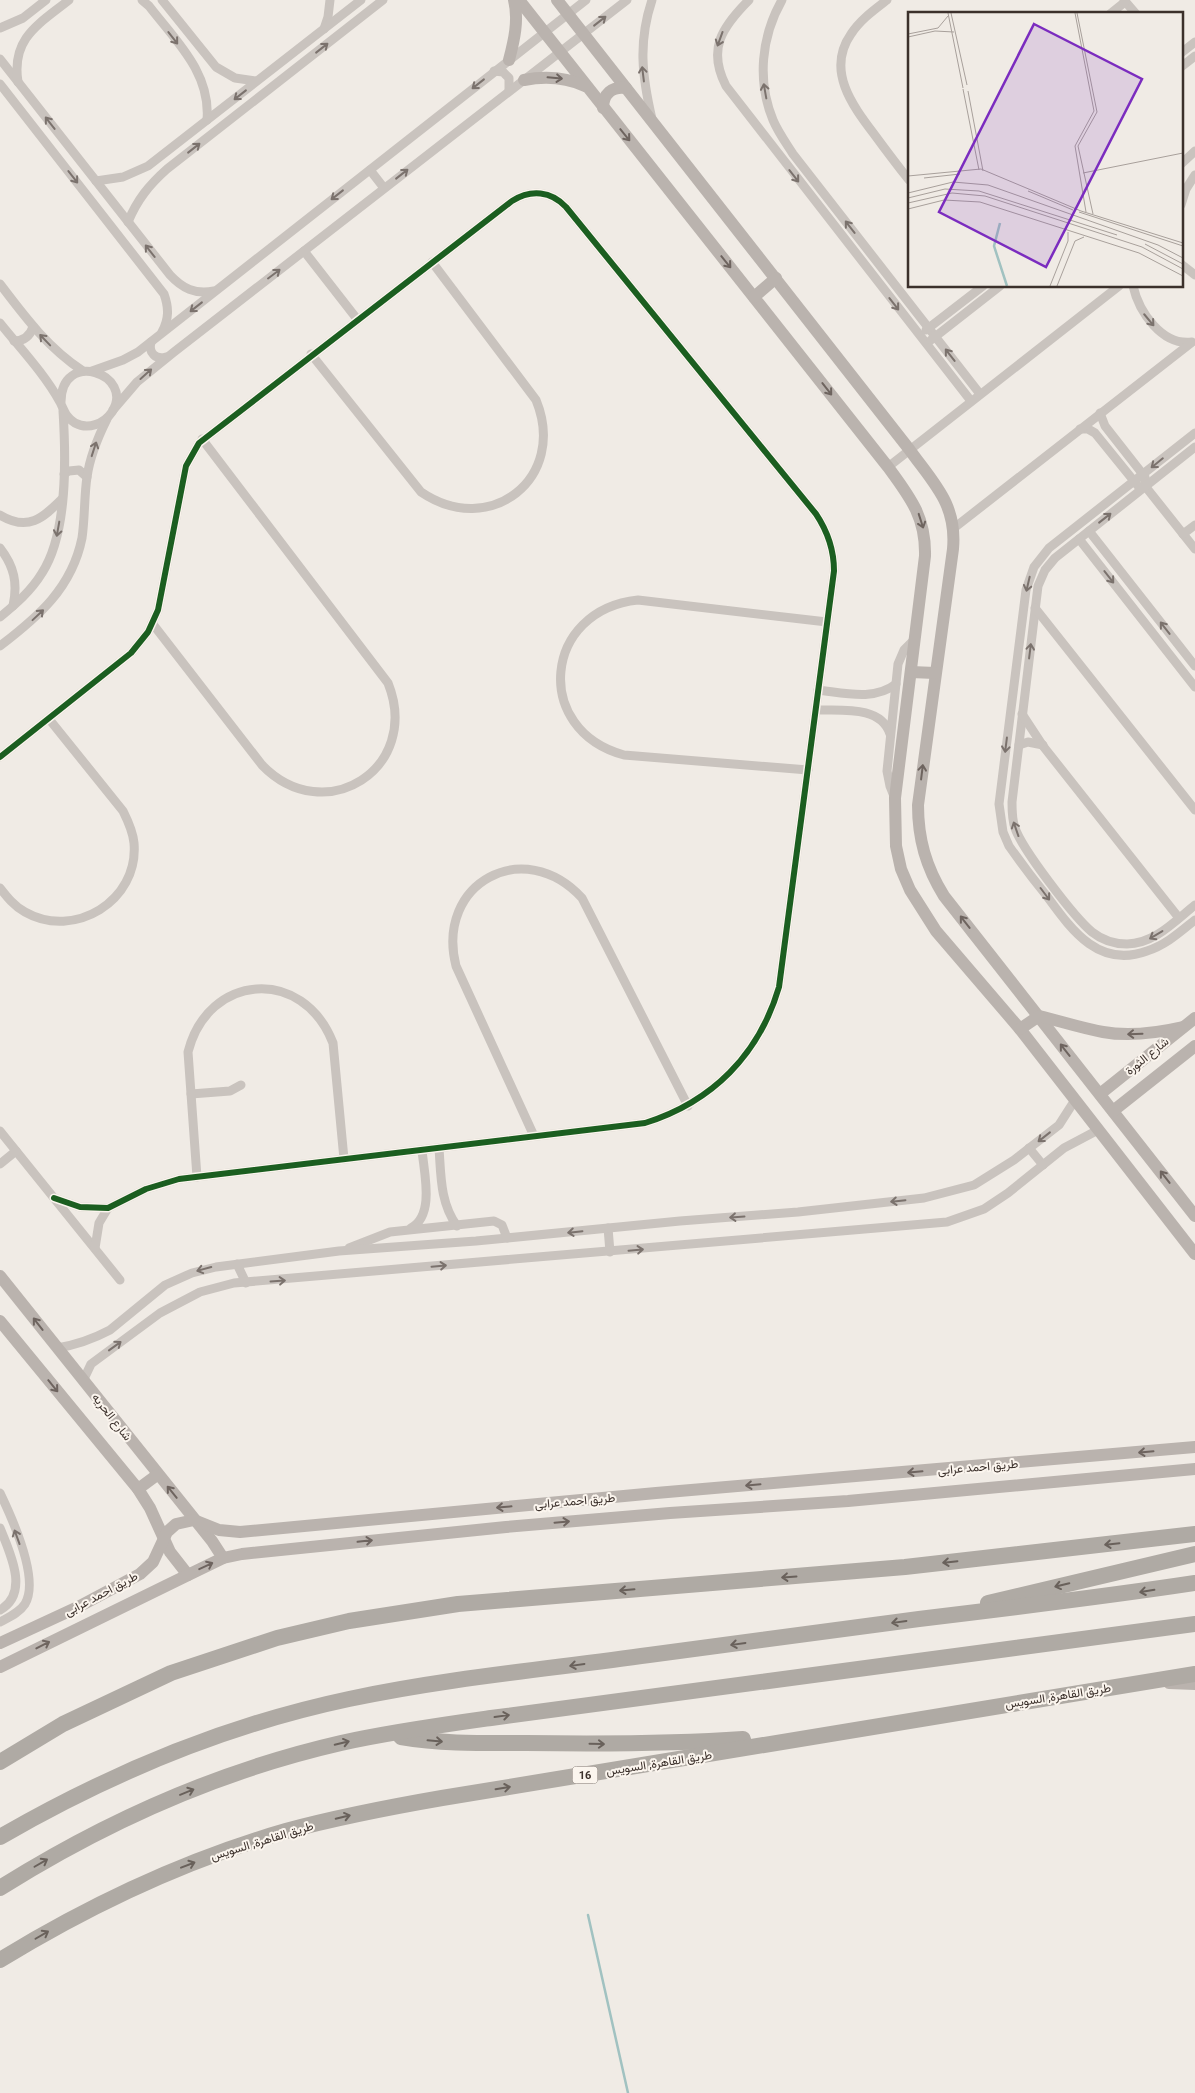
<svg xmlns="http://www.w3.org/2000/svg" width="1195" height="2093" viewBox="0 0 1195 2093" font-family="Roboto,Vazirmatn,sans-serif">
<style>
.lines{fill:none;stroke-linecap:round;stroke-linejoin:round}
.stream{stroke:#a1c2c1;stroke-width:2.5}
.street{stroke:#c9c3be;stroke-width:9}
.secondary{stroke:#bab3ae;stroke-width:12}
.highway{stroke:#afaaa4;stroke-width:16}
.cycleway-casing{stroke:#fbf5ee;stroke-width:9}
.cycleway{stroke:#1b5e20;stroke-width:6}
.oneway{stroke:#7b726d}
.oneway2{stroke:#6e645f}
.oneway3{stroke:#69615b}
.labels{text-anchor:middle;stroke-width:4;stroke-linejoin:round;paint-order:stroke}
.shield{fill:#fbf5ee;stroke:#756b66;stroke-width:1}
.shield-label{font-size:11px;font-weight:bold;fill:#3b302b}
.street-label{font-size:12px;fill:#3b302b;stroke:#fbf5ee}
.inset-river{fill:none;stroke:#a1c2c1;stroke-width:2.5}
.inset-road{fill:none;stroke:#a8a09b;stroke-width:1}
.view{fill:#7b2cbf;fill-opacity:0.15;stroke:#7b2cbf;stroke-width:2.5}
.inset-edge{fill:none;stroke:#3b302b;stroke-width:2.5}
</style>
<rect width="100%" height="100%" fill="#f0ebe5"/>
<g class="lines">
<polyline class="stream" points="588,1915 628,2093"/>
<g class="street">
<path d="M142 0 149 6C176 41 211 73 207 120"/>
<polyline points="162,0 216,67 235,78 256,81"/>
<path d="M749 0C722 27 707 49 726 86L971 401"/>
<path d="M782 0C761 37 757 81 773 120 778 132 786 143 793 154L980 394"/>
<path d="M887 0C874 10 860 20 851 34 826 70 852 105 874 134 885 149 897 165 909 180"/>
<polyline points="1124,0 1136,14"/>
<polyline points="1110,14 1125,2"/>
<polyline points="0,28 23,18 46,0"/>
<polyline points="324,29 328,17 330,0"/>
<polyline points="1181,53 1195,42"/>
<path d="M0 59 170 275C182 288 195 295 214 291"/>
<polyline points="1181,67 1195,56"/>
<polyline points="494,71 503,72 509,78 509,91"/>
<path d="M18 82C11 38 39 24 69 0"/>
<path d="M0 84 164 294C169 308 169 319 162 332"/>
<path d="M652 119C642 76 638 42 652 0"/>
<polyline points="1181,164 1195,151"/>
<polyline points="370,170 384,188"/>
<polyline points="96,181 123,177 148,166 361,0"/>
<polyline points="1181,205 1186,189 1195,175"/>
<path d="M128 222C137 200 149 185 167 169L383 0"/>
<polyline points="304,251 357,319"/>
<polyline points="1181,264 1195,275"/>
<path d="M0 284C25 317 48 348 83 371"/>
<path d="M1133 286C1139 312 1162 346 1192 342"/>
<path d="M0 323C20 348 44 373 60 402 64 410 66 418 75 423 88 430 104 424 112 412 136 374 60 348 61 403"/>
<polyline points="926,330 983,286"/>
<polyline points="931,340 1000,286"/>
<path d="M14 341C24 341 30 336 33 327"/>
<path d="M151 342C148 353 156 360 166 357"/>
<path d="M311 354 421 492C490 539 568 478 536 400L432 262"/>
<polyline points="92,371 123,360 138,352 586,0"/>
<polyline points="113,410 137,382 174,352 627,0"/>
<polyline points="1100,413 1105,426 1145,477 1145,486 1195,549"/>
<polyline points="1080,429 1088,429 1095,433 1138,486"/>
<path d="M1195 433 1049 548 1034 567 1026 590 999 804 1003 832 1009 846C1021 863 1033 879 1046 895 1071 929 1098 969 1147 951 1166 945 1180 932 1195 920"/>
<path d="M1195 447 1055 558 1045 570 1038 586 1012 802C1012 811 1012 820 1015 828 1022 849 1074 917 1092 932 1102 940 1115 944 1127 944 1154 944 1175 921 1195 905"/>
<polyline points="888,467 1119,286"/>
<polyline points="64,474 69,471 79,470 87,477"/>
<path d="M0 515C28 532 43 518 62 499"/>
<polyline points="954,528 1191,343"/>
<polyline points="1089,531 1195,666"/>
<polyline points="1183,534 1195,525"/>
<polyline points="1079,539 1195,687"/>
<path d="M0 548C14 566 18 583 13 606"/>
<polyline points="1035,608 1195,810"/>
<path d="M0 617C16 604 31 591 42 573 68 533 66 458 63 411"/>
<path d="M152 623 262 765C325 830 422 768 388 683L202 439"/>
<path d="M0 646C38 617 72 588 82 538 85 518 84 497 87 477 90 456 98 437 107 419"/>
<path d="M818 690C845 693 874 701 896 684"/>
<path d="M816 710C840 711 881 705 890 734"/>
<polyline points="1022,714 1043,746 1179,918"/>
<polyline points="1019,745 1028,742 1043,745"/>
<path d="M0 757 131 653 148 632 158 610 186 466 199 443 512 201C531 189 551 191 566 207L816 514C828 532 834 550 834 571L779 987C759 1055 712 1102 645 1123L179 1179 146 1189 108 1208 80 1207 54 1198"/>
<path d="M808 770 624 755C532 730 543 610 638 600L827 622"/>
<polyline points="894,796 890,786 887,771 898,664 904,650 915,639"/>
<path d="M0 888C7 897 14 906 25 912 74 940 139 901 134 843 133 832 128 821 123 811L49 719"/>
<polyline points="191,1094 230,1091 241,1085"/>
<polyline points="0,1131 120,1280"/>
<path d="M534 1136 456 966C435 883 524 835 582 898L688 1106"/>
<path d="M439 1148C441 1175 440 1203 457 1226"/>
<polyline points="1029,1148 1043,1165"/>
<polyline points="0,1164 16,1151"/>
<path d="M197 1177 188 1052C208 973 303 966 333 1043L344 1159"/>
<path d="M411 1228C435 1215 424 1173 422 1150"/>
<polyline points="608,1228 610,1252"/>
<polyline points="95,1248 99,1223 108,1208"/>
<polyline points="349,1248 390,1232 494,1221 502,1225 507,1238"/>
<polyline points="237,1264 246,1283"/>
<path d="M57 1348C76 1345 93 1339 110 1330L165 1285 192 1273 216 1267 339 1251 476 1241 680 1221 798 1212 924 1198 974 1185 1014 1160 1059 1125 1075 1100"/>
<polyline points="83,1381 91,1364 160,1313 200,1292 234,1283 947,1222 984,1209 1008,1193 1064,1148 1098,1130"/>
<path d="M0 1493C12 1518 40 1579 25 1604 19 1613 9 1617 0 1622"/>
<path d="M0 1528C10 1553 30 1593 0 1610"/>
</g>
<g class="secondary">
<path d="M519 0 888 467C910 497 926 517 925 556L895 798 896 846 901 869 910 890 936 931 1020 1029 1195 1254"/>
<path d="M557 0 909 449C934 484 957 504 953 549L918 805C918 839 926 867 944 896L1195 1216"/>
<path d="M509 60C514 41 519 20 514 0"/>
<path d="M524 80C545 76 565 77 585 86"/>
<path d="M603 108C603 94 612 86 626 88"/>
<polyline points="754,297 776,278"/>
<polyline points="911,672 935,673"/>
<path d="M1020 1029 1039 1016C1060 1021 1081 1028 1103 1032 1130 1037 1157 1033 1183 1027"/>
<polyline points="1100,1094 1195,1018"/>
<polyline points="1113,1111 1195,1046"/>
<polyline points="0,1276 212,1541 223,1558"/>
<polyline points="0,1321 138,1489 150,1508 170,1552 188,1575"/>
<polyline points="138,1489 157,1475"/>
<polyline points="0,1643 78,1607 140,1574 153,1562 167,1532 176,1524 194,1520 219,1530 240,1532 656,1493 1195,1447"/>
<polyline points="0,1667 188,1575 223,1558 242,1554 506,1527 670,1513 848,1501 1195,1469"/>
<polyline points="1169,1683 1195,1684"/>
</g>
<g class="highway">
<polyline points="988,1603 1195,1554"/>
<path d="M401 1737C442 1744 485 1743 526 1743 599 1744 671 1744 743 1739"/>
<polyline points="0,1762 63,1724 171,1673 277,1638 349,1621 458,1604 905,1567 1195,1534"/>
<path d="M0 1837C109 1774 226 1725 349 1699 448 1678 549 1669 649 1655 739 1643 829 1631 919 1619 1011 1608 1103 1597 1195 1583"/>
<path d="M0 1888C105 1822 219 1771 341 1743 390 1732 441 1725 491 1718L1195 1624"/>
<path d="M0 1960C90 1905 185 1860 286 1831 338 1817 390 1807 442 1798L1195 1674"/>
</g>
<g class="cycleway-casing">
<path id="cycleway" d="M0 757 131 653 148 632 158 610 186 466 199 443 512 201C531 189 551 191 566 207L816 514C828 532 834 550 834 571L779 987C759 1055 712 1102 645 1123L179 1179 146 1189 108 1208 80 1207 54 1198"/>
</g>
<use href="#cycleway" class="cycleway"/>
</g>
<defs><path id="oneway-shaft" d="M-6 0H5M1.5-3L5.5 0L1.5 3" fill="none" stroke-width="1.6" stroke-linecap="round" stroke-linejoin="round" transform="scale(1.25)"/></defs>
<g class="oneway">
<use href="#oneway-shaft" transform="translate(600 21) rotate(-38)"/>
<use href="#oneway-shaft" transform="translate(173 38) rotate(52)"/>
<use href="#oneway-shaft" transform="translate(720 39) rotate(110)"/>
<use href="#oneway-shaft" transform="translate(322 48) rotate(-38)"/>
<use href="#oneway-shaft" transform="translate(643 74) rotate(-97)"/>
<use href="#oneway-shaft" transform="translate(478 84) rotate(142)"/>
<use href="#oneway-shaft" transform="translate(765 91) rotate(-100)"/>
<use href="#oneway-shaft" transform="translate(240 95) rotate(142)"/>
<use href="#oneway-shaft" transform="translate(50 123) rotate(-128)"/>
<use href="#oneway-shaft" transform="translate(194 148) rotate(-38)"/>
<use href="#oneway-shaft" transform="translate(402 174) rotate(-38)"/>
<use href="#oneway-shaft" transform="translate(794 176) rotate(52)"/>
<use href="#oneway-shaft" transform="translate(73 177) rotate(52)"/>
<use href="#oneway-shaft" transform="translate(337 195) rotate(142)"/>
<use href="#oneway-shaft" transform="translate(850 227) rotate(-128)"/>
<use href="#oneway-shaft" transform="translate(150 251) rotate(-128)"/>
<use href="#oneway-shaft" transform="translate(274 274) rotate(-37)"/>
<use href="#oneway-shaft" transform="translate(894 304) rotate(52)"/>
<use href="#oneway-shaft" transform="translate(196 307) rotate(142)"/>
<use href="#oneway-shaft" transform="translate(1149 320) rotate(50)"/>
<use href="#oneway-shaft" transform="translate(45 340) rotate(-134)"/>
<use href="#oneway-shaft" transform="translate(950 355) rotate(-128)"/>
<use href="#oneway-shaft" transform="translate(146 374) rotate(-42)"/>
<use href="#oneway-shaft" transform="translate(94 449) rotate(-72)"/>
<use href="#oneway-shaft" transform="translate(1157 463) rotate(141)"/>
<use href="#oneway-shaft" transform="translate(1105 518) rotate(-38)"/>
<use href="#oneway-shaft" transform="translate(58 529) rotate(100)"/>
<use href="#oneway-shaft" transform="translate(1109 577) rotate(52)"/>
<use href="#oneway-shaft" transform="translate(1028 584) rotate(103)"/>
<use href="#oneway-shaft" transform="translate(38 615) rotate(-43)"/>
<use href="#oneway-shaft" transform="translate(1165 628) rotate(-128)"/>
<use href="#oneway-shaft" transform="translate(1030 651) rotate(-83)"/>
<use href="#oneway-shaft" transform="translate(1006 745) rotate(97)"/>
<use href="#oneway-shaft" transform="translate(1016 829) rotate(-109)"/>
<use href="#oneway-shaft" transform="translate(1045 894) rotate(53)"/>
<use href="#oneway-shaft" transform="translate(1156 935) rotate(149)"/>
<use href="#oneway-shaft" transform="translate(1044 1137) rotate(142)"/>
<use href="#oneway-shaft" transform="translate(898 1201) rotate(174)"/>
<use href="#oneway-shaft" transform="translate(737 1217) rotate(176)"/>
<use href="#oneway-shaft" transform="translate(575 1232) rotate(174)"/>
<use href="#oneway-shaft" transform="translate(636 1250) rotate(-5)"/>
<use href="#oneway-shaft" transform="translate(439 1266) rotate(-5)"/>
<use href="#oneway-shaft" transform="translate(204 1269) rotate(165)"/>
<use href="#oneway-shaft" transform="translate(278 1281) rotate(-4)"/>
<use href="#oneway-shaft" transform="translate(115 1346) rotate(-36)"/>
<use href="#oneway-shaft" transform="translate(17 1537) rotate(-110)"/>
</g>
<g class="oneway2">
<use href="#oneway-shaft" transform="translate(555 78) rotate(5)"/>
<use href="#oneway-shaft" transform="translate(625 135) rotate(51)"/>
<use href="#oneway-shaft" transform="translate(726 262) rotate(51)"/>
<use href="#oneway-shaft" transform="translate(827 389) rotate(52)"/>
<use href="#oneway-shaft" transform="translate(921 521) rotate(72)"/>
<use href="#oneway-shaft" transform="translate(922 772) rotate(-83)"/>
<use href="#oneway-shaft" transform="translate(965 922) rotate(-128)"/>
<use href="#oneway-shaft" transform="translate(1135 1034) rotate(178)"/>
<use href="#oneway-shaft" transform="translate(1065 1050) rotate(-128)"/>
<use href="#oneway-shaft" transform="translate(1165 1177) rotate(-128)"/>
<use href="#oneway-shaft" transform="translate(38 1324) rotate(-128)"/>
<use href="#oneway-shaft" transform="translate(53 1386) rotate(51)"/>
<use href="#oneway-shaft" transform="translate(1146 1452) rotate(175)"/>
<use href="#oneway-shaft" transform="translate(915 1472) rotate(175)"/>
<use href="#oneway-shaft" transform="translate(753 1485) rotate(175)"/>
<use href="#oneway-shaft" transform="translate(172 1492) rotate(-129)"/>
<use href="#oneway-shaft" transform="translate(504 1507) rotate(175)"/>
<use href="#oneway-shaft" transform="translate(562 1522) rotate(-5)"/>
<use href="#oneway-shaft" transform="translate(365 1541) rotate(-6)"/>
<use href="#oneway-shaft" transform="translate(206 1566) rotate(-25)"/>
<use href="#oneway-shaft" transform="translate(43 1645) rotate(-27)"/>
</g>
<g class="oneway3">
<use href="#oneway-shaft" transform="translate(1112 1544) rotate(174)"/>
<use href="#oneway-shaft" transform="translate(950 1562) rotate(174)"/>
<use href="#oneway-shaft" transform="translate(789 1577) rotate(176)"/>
<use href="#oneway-shaft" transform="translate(1062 1585) rotate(167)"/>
<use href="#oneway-shaft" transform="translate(627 1590) rotate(175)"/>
<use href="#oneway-shaft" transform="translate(1147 1591) rotate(171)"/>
<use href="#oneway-shaft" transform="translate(899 1622) rotate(172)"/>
<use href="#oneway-shaft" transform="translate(738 1644) rotate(172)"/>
<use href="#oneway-shaft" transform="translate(577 1665) rotate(172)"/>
<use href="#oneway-shaft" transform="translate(502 1716) rotate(-8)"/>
<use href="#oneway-shaft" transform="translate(435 1741) rotate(5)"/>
<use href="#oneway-shaft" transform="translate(342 1743) rotate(-13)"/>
<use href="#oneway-shaft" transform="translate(597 1744) rotate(1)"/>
<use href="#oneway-shaft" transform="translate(503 1788) rotate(-9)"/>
<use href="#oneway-shaft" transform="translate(187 1792) rotate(-22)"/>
<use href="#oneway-shaft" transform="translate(343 1817) rotate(-13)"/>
<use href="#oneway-shaft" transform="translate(41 1863) rotate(-30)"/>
<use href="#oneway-shaft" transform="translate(188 1865) rotate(-21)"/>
<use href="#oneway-shaft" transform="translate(42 1935) rotate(-30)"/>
</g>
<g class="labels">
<rect class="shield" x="572.5" y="1766.5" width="25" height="17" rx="4"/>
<g class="shield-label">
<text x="585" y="1779">16</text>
</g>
<g class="street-label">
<text transform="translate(1147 1056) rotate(-39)" y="4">شارع الثورة</text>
<text transform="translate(112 1417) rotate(52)" y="4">شارع الحريه</text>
<text transform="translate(978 1467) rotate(-5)" y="4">طريق احمد عرابى</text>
<text transform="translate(575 1501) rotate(-5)" y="4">طريق احمد عرابى</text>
<text transform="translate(101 1594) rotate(-28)" y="4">طريق احمد عرابى</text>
<text transform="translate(1058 1696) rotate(-9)" y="4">طريق القاهرة, السويس</text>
<text transform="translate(659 1763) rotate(-9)" y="4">طريق القاهرة, السويس</text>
<text transform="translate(262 1841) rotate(-17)" y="4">طريق القاهرة, السويس</text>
</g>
</g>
<g transform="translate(908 12)">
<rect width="275" height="275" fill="#f0ebe5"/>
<path class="inset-river" d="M92 211 86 234 99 274"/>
<path class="inset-road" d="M40 1 55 76M43 1 59 73M167 1 186 99 167 134 178 200M169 1 189 100 170 134 185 202M0 22 30 16 40 4M0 25 27 19 46 20M55 77 71 158M60 79 75 159M175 161 275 141M0 164 73 157 173 199 275 231M16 166 52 162M120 179 165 198M0 181 45 170 80 173 250 233 275 246M0 186 37 177 71 179 209 223M0 191 44 181 77 184 234 235 275 257M0 197 36 188 72 190 231 241 275 264M171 200 275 234M237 232 275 252M142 274 160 229V220M149 274 167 229 176 225"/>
<path class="view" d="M126 12 234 67 138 255 31 200Z"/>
<rect width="275" height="275" class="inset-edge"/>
</g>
</svg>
